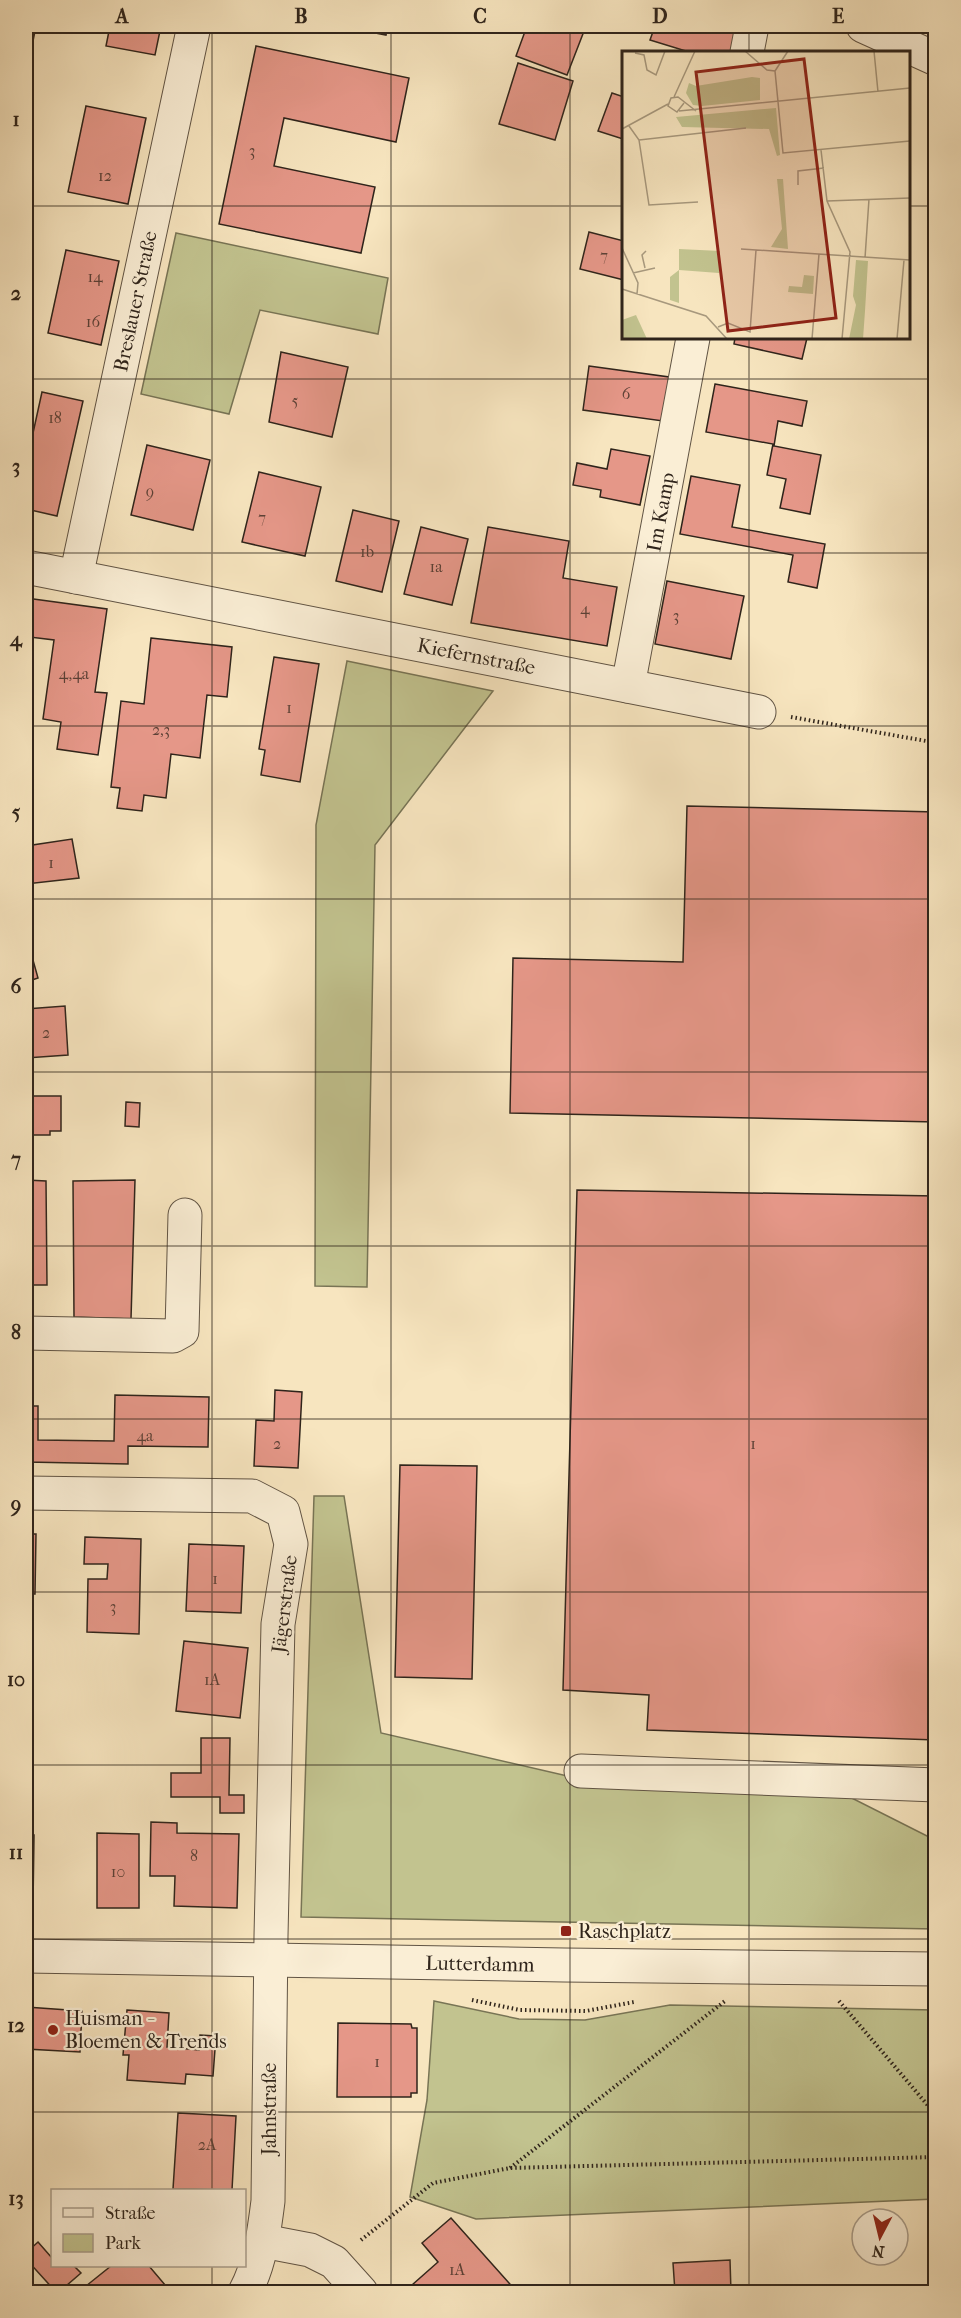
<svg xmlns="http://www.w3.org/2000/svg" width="961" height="2318" viewBox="0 0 961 2318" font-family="'IM FELL French Canon',serif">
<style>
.green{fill:#c2c38f;stroke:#787455;stroke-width:1.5}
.building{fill:#e59788;stroke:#2f241b;stroke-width:1.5}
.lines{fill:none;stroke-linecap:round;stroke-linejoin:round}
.minor-casing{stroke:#615444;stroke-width:35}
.path{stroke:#2f241b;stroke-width:4;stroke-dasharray:1.5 3;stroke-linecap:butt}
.minor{stroke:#faeed5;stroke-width:33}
.grid{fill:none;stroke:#2f241b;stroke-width:1.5;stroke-opacity:0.55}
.poi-dot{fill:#8f2418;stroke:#faeed5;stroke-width:2}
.labels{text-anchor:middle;stroke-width:4.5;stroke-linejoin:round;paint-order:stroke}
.number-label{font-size:16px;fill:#5c4136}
.street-label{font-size:20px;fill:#2f241b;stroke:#faeed5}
.poi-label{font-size:20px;fill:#2f241b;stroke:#faeed5;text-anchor:start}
.inset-road{fill:none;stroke:#a7987d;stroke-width:1.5}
.view{fill:#8f2418;fill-opacity:0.15;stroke:#8f2418;stroke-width:3}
.inset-edge{fill:none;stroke:#2f241b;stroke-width:3}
.neatline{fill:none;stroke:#2f241b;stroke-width:2}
.grid-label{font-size:20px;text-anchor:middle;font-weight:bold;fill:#2f241b}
</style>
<rect width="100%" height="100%" fill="#f7e5bf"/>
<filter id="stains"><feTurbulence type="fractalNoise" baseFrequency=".00333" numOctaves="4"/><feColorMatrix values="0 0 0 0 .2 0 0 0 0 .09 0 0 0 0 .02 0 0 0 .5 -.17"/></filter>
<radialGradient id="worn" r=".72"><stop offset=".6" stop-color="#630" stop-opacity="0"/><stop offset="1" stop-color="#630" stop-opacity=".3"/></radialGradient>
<g class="green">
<polygon points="176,233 388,278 378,334 260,310 229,414 141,394"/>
<polygon points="347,661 493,691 375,845 367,1287 315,1286 316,825"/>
<polygon points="314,1496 344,1496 381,1733 576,1778 830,1787 935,1840 935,1929 301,1917"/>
<polygon points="434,2001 519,2019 585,2020 670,2005 935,2010 935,2199 476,2219 410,2197 427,2100"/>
</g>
<g class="building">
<polygon points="26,26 36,26 26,76"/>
<polygon points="110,26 161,26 155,55 106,46"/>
<polygon points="340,26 388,26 386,35"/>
<polygon points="527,26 586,26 567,75 516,56"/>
<polygon points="655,26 725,26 742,31 735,52 689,52 650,40"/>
<polygon points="256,46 409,78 396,142 284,118 274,166 375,187 361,253 219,224"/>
<polygon points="518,63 573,81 555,140 499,124"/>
<polygon points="612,93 624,97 623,139 598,131"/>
<polygon points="86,106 146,118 128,204 68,192"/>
<polygon points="589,232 624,241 624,280 580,269"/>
<polygon points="66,250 119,261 101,345 48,333"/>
<polygon points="735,338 807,338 802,359 734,344"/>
<polygon points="281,352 348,367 332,437 269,422"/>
<polygon points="589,366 669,377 663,421 583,410"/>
<polygon points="715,384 807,401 802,426 778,421 774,446 821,455 810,514 780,508 786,479 767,475 773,444 706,432"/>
<polygon points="42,392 83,401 57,516 26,509 26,465"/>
<polygon points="147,445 210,460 193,530 131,515"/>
<polygon points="611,449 650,456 640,505 600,497 601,490 573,485 577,463 607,469"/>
<polygon points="259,472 321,487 305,556 242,542"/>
<polygon points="691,476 740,485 732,527 825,544 817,588 788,582 793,555 680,534"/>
<polygon points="353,510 399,521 382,592 336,581"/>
<polygon points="421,527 468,539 452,605 404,594"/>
<polygon points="488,527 569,541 563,578 617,587 607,646 471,623"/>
<polygon points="667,581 744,596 731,659 655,644"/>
<polygon points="26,598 107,609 95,692 107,693 98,755 57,749 61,722 43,719 54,640 30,637 28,653 26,653"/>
<polygon points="151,638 232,647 227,697 207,695 200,758 171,754 166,798 144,795 142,811 117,808 120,788 111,787 121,701 144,704"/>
<polygon points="274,657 319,664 300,782 261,775 265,750 259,749"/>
<polygon points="687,806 936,812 936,1122 510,1113 513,958 683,962"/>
<polygon points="72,839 79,878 26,884 26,846"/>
<polygon points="26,935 38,978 26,982"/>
<polygon points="65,1006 68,1055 26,1058 26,1009"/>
<polygon points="26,1096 61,1096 61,1131 50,1131 50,1135 26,1135"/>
<polygon points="126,1102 140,1103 139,1127 125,1126"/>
<polygon points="26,1180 46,1181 47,1285 26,1285"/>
<polygon points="135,1180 131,1319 74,1317 73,1181"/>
<polygon points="577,1190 936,1196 936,1740 647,1730 649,1695 563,1690"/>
<polygon points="275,1390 302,1392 298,1468 254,1466 256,1420 274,1421"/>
<polygon points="115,1395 209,1397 208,1447 128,1446 128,1464 26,1462 26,1406 38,1406 38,1440 114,1441"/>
<polygon points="400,1465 477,1466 472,1679 395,1677"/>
<polygon points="26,1534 36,1534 35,1594 26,1594"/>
<polygon points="85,1537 141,1539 139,1634 87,1632 88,1579 107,1579 108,1564 84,1564"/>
<polygon points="189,1544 244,1546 241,1613 186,1611"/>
<polygon points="184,1641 248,1648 240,1718 176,1711"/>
<polygon points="201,1738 230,1738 229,1795 244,1795 244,1813 220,1813 220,1797 171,1797 171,1773 201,1773"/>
<polygon points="151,1822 177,1823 177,1833 239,1834 237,1908 174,1906 175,1876 150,1876"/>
<polygon points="97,1833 139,1834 139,1908 97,1908"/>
<polygon points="26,1835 34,1835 33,1905 26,1905"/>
<polygon points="26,2007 82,2011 80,2052 26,2049"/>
<polygon points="127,2010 169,2013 167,2047 199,2050 200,2035 216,2036 213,2076 186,2074 185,2084 127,2080 129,2055 123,2055"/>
<polygon points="338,2023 411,2024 412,2028 417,2028 417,2093 411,2093 411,2097 337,2097"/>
<polygon points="178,2113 236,2116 232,2190 173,2189"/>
<polygon points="451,2218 517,2292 419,2292 412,2285 438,2262 422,2243"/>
<polygon points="38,2242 52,2258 52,2266 74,2266 81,2273 59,2292 56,2292 26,2259 26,2253"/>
<polygon points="730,2260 731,2292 675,2292 673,2263"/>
<polygon points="111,2266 149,2266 171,2292 91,2292 86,2286"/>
<polygon points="936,2266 936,2292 925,2292"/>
</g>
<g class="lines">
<g class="minor-casing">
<g id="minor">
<polyline points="863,26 936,59"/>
<polyline points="747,52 752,26"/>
<path id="s1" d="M26 567 759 712"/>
<path id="s2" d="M76 577 194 26"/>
<path id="s3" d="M628 686 693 338"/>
<polyline points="26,1333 173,1336 182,1331 185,1215"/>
<path d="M26 1493 252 1496 283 1512 291 1544 278 1624 271 1936 268 2201C264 2233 260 2264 245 2292"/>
<polyline points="581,1771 936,1785"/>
<path id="s4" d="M26 1956 564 1965 936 1969"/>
<polyline points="263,2241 310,2250 334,2262 361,2292"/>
</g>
</g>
<g class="path">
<polyline points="791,717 926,741"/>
<polyline points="472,2000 520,2010 586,2011 634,2002"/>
<polyline points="839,2001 936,2115"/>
<polyline points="510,2168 725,2001"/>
<polyline points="361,2240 433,2183 510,2168 936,2157"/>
</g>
<use href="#minor" class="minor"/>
</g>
<path class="grid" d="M212 26V2190M391 26V2292M570 26V2292M749 26V52M26 206H624M908 206H936M749 338V2292M26 379H936M26 553H936M26 726H936M26 899H936M26 1072H936M26 1246H936M26 1419H936M26 1592H936M26 1765H936M26 1939H936M26 2112H936M212 2266V2292"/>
<g class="poi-dot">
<rect x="560" y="1925" width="12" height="12" rx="3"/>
<circle cx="53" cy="2030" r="6"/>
</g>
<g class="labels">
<g class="number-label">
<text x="252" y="156">3</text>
<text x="105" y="181">12</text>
<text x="604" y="261">7</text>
<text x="95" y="282">14</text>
<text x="93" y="327">16</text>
<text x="626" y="399">6</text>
<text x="295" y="406">5</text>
<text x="55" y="423">18</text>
<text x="150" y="497">9</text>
<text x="262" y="523">7</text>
<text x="367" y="557">1b</text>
<text x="436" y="572">1a</text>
<text x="585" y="614">4</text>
<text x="676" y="621">3</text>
<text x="74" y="679">4,4a</text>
<text x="289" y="713">1</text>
<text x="161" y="735">2,3</text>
<text x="51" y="868">1</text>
<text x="46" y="1038">2</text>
<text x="145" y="1441">4a</text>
<text x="277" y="1449">2</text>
<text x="753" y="1449">1</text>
<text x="215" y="1584">1</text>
<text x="113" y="1612">3</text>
<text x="212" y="1685">1A</text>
<text x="194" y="1861">8</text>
<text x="118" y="1877">10</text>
<text x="377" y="2067">1</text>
<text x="207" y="2150">2A</text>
<text x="457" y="2275">1A</text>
</g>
<g class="street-label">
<text dy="7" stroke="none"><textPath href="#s2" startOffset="282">Breslauer Straße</textPath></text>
<text dy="7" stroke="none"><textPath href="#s3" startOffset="177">Im Kamp</textPath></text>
<text dy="7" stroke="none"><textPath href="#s1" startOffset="459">Kiefernstraße</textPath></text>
<text transform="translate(284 1604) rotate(-83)" y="7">Jägerstraße</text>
<text dy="7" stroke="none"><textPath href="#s4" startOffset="454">Lutterdamm</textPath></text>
<text transform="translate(269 2109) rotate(-90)" y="7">Jahnstraße</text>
</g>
<g class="poi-label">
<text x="578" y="1938">Raschplatz</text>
<text x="65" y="2025">Huisman -<tspan x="65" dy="23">Bloemen &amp; Trends</tspan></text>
</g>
</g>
<g transform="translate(622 51)">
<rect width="288" height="288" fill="#f7e5bf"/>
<path d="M130 26 138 27V49L80 55 71 54 64 42 67 32 74 35ZM154 57 158 104 155 105 147 78 60 76 54 66ZM155 128H161L166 198 149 196 160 178ZM57 198 98 200 97 222 57 219V252L48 249V226L57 219ZM234 209 246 210 243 260 241 288H227L234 254 231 245ZM182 224 192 225 191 243 166 241 167 235 180 236ZM14 264 25 288H0V269Z" fill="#c2c38f"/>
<path class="inset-road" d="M123 0 145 19 153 20M166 0 153 20 161 102 288 90M252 0 256 41M13 2 22 4 25 19 34 24 43 0M52 46 73 0M62 52 55 61 46 55 49 47 56 46 74 60M57 60 288 37M7 75 17 89 27 154 76 151M0 78 46 53M17 89 124 77M199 99 205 150 228 201 220 288M176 134V120L202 117M205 150 288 147M0 197 16 232 15 243M119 198 288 209M243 207 247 148M23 217 20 204 24 200M11 222 33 217M0 238 84 265 105 288M96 276 106 272 128 281 134 199M190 288 197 203M275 288 282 209"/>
<path class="view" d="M182 8 214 267 106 280 74 21Z"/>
<rect width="288" height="288" class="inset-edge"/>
</g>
<rect width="961" height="2318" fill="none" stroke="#f7e5bf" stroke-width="66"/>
<rect x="51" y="2189" width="195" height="78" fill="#faeed5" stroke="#a99d8b" stroke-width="1.5"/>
<rect x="63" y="2208" width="30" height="9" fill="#faeed5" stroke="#a99d8b" stroke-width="1.5"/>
<text x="105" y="2219" font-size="18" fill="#2f241b">Straße</text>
<rect x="63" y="2234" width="30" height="18" fill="#c2c38f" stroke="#a99d8b" stroke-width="1.5"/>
<text x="105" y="2249" font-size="18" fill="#2f241b">Park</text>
<g transform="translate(880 2237) rotate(187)"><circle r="28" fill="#faeed5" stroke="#a99d8b" stroke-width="1.5"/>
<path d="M0-4.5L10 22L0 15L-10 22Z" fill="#8f2418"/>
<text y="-9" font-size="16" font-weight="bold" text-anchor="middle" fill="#2f241b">N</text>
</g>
<rect x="33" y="33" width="895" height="2252" class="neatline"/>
<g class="grid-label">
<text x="122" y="23">A</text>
<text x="301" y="23">B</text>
<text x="480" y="23">C</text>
<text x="660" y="23">D</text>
<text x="838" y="23">E</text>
<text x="16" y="126">1</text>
<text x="16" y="300">2</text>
<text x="16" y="473">3</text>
<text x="16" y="646">4</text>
<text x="16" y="819">5</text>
<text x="16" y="993">6</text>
<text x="16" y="1166">7</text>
<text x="16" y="1339">8</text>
<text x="16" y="1512">9</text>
<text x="16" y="1686">10</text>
<text x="16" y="1859">11</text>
<text x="16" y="2032">12</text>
<text x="16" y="2205">13</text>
</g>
<rect width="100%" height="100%" filter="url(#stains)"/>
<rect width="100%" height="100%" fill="url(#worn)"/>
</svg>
